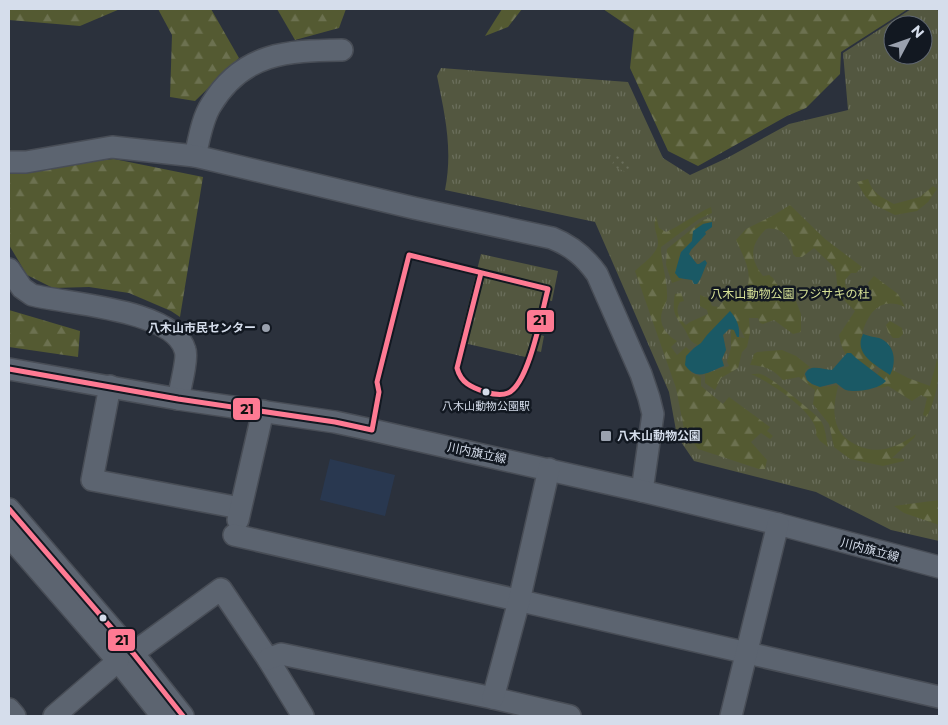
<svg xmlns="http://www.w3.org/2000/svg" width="948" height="725" viewBox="0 0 948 725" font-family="Montserrat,'Noto Sans JP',sans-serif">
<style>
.built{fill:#293850}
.grass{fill:url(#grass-tufts);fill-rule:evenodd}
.forest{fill:url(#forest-firs)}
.garden{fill:url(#garden-dots)}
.water{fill:#1a5965}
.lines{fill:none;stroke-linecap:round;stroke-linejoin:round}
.minor-casing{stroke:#484d56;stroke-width:24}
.minor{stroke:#5c6470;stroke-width:21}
.bus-1-casing{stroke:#121821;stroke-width:9}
.bus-1{stroke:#fe7a93;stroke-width:5}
.poi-dot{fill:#9aa1ae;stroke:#121821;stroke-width:2}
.bus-dot{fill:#d5ddeb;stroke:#121821;stroke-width:2}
.labels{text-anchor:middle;stroke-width:5;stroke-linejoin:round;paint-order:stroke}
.bus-label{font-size:11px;fill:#d5ddeb;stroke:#121821}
.park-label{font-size:12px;fill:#d6e195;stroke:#121821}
.poi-label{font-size:12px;font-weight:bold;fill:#d5ddeb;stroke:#121821;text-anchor:end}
.street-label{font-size:12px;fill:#d5ddeb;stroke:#121821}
.line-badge{stroke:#121821;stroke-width:2}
.pale-badge-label{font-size:14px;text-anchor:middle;font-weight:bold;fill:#111}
</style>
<defs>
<pattern id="grass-tufts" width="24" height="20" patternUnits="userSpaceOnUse" patternTransform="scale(1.25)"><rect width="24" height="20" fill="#535740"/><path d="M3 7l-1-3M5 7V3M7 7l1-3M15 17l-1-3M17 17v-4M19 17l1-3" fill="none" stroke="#6b6f5c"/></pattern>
<pattern id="forest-firs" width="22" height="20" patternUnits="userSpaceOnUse" patternTransform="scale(1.25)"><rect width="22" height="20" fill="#545a32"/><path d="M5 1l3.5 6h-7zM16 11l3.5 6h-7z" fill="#6c7150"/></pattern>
<pattern id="garden-dots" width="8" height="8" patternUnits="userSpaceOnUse" patternTransform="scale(1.25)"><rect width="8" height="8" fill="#535740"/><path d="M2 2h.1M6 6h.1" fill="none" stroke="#6b6f5c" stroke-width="1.8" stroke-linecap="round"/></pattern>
</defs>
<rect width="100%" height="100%" fill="#2b313c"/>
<polygon class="built" points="330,459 395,475 385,516 320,500"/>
<g class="grass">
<path d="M911 9H937L939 13V541L891 530 816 492 694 461 677 436 669 392 595 222 445 190C453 149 445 116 437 76L441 68 628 82 663 158 690 175 727 158 789 124 848 110 843 53ZM893 25H923V55H893Z"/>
<polygon points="481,254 558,271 552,301 541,299 534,333 544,336 541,352 532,350 530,358 459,342"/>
</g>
<g class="forest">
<polygon points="9,9 120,9 80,26 9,20"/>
<polygon points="158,9 211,9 239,58 195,101 170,97 172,35"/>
<polygon points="277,9 346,9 339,28 295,40"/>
<polygon points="502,9 522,9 508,27 485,36"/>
<polygon points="603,9 908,9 841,52 840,74 806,108 787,116 698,166 668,151 630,68 634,30"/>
<polygon points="114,159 203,177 180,317 171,311 129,293 89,287 53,288 27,275 9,245 9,172 27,173 75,163"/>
<path d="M868 179C872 193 881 197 894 204L920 197 933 186 937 189 928 202 917 211 895 215 873 204 865 196 857 182Z"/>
<path d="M790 205 825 239 862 267 856 273H851L845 280C845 291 850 296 861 297L870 288 868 283 874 276 898 294 905 307C881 296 868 312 862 334L878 363 874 368 866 373C849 360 843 356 839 335L855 311 845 301 837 284 836 272 833 266 814 248 802 257H796L793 254C792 239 782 226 766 229 750 245 749 258 763 276L769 275 773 278 783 294 794 296 801 314V332L793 334 774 320 763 324 760 323 758 318H749L750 333 747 347 742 352 738 368 721 378 715 390 705 383V374L729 366 727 361 731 348V329L734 330 737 337 745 338 734 317 702 346C687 342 691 338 683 327 674 314 672 311 675 294L681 293 684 301 680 302C674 311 680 319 686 325L690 322 708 314 707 310 700 306V295L709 298 712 306 719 307C723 299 736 293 745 292 755 275 743 256 736 240L746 229 774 215Z"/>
<path d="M711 207 712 213 699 219 661 247C661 263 667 278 667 294 668 301 664 306 662 312 658 324 667 336 677 341L671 347 677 355 686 347 690 351 689 353 691 373 701 377V386L723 404 729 397 770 427 767 431 773 436 770 439 761 433 751 442 767 460 765 469H759L698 449 684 429 676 388 635 271C642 264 657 254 658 244 658 232 652 230 656 216L659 228 666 232C682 225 695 214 711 207Z"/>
<polygon points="711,218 712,222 703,224 692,241 681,252 678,261 679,278 683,279 672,283 666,265 667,249 703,220"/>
<polygon points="9,310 80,331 78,357 9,347"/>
<polygon points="890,321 902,328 903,334 899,338 893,338 888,332 886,325"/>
<path d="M782 350 796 356 810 367 806 369 804 375C810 389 823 388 836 385L838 386C836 396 833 408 835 417 836 427 841 435 848 440 873 457 893 450 916 434L914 438 892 458 904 459V461L883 466 850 459 834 447 829 424 813 404 815 390 799 377 783 380C773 369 765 366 750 365L754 354 757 352Z"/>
<path d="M937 357C941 378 936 397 927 417L923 415 927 398 921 395 912 401 888 386 881 388 875 386 874 380 880 370 887 367 908 378 930 386C932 376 936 368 937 357Z"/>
<path d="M751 374C755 374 760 373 763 375 772 378 815 413 821 421 826 429 826 439 828 447L820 441 816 435C821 415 768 381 751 374Z"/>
<polygon points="939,500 939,525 904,513 894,506"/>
</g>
<path class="garden" d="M615 154C622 159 631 165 631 174L612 166Z"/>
<g class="water">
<path d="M712 222V227L705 232 706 234 691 250 689 254 697 264H699L705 260 707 263C704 269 701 280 697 284H694L692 280 679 278 675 273 681 252 692 241 693 231 703 224Z"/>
<path d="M730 311C737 319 740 327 739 337H737L734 330 729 329 723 335 726 350 722 359 724 366C708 372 697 382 685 365L686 356 694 348 701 343 707 335Z"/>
<path d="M863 334C868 336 874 337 879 338 895 344 897 362 890 375 876 365 853 354 863 334Z"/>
<path d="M847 353H851L856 358 886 381C879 389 857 393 846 390 843 389 839 385 836 383L820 387 812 384 807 380 805 374C810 363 822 370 832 370Z"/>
</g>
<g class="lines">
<g class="minor-casing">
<g id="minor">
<path d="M195 156C199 140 202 119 211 105 243 52 287 51 342 50"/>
<path d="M9 162H26L112 147 195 156 414 208 552 238C572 246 585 257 597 274L641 374 649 398 653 414 642 491"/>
<path d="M9 269 22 288 32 295C67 304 174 309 185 350 188 358 180 389 178 399"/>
<polyline points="9,369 178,399 335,422 372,430 642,491 778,524 939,567"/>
<polyline points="110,386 92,480 240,508"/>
<polyline points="9,509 133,653 183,716"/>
<polyline points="238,520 263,411"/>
<polyline points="234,535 939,697"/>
<polyline points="9,536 118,661 162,716"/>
<polyline points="133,653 221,589 268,659 303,716"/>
<polyline points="268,659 281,654 493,698 570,716"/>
<polyline points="493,698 519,601 549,469"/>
<polyline points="9,709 15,716"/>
<polyline points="54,716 118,661"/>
<polyline points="731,716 778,524"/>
</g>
</g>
<use href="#minor" class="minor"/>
<g class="bus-1-casing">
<g id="bus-1">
<path d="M9 369 178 399 335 422 372 430 379 392 377 382 409 255 548 289C542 311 529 384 508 393 501 396 492 394 485 392 471 387 461 383 457 368L481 273"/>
<polyline points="9,509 133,653 183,716"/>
</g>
</g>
<use href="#bus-1" class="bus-1"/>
</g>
<g class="poi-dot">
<circle cx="266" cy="328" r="5"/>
<rect x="600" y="430" width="12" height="12" rx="2.5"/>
</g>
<g class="bus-dot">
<circle cx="486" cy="392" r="4.5"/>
<circle cx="103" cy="618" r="4.5"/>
</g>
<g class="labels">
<g class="bus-label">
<text x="486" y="410">八木山動物公園駅</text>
</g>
<g class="park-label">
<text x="790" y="298">八木山動物公園 フジサキの杜</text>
</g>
<g class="poi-label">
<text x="256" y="332">八木山市民センター</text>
<text x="617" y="440" text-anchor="start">八木山動物公園</text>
</g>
<g class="street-label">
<text transform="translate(477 453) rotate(12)" y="4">川内旗立線</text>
<text transform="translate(870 550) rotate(15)" y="4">川内旗立線</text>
</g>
</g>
<g class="line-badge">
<rect x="526" y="309" width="29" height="24" rx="5" fill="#fe7a93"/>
<rect x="232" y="397" width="29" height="24" rx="5" fill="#fe7a93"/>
<rect x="107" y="628" width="29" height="24" rx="5" fill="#fe7a93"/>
</g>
<g class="pale-badge-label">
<text x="540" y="325">21</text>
<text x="247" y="414">21</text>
<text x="122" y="645">21</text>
</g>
<rect width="948" height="725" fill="none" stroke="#d5ddeb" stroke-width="20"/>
<g transform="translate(908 40) rotate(49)"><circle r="24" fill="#121821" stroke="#606772"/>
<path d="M0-4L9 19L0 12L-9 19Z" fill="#9aa1ae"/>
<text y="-8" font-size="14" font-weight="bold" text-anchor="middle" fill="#d5ddeb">N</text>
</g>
</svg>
